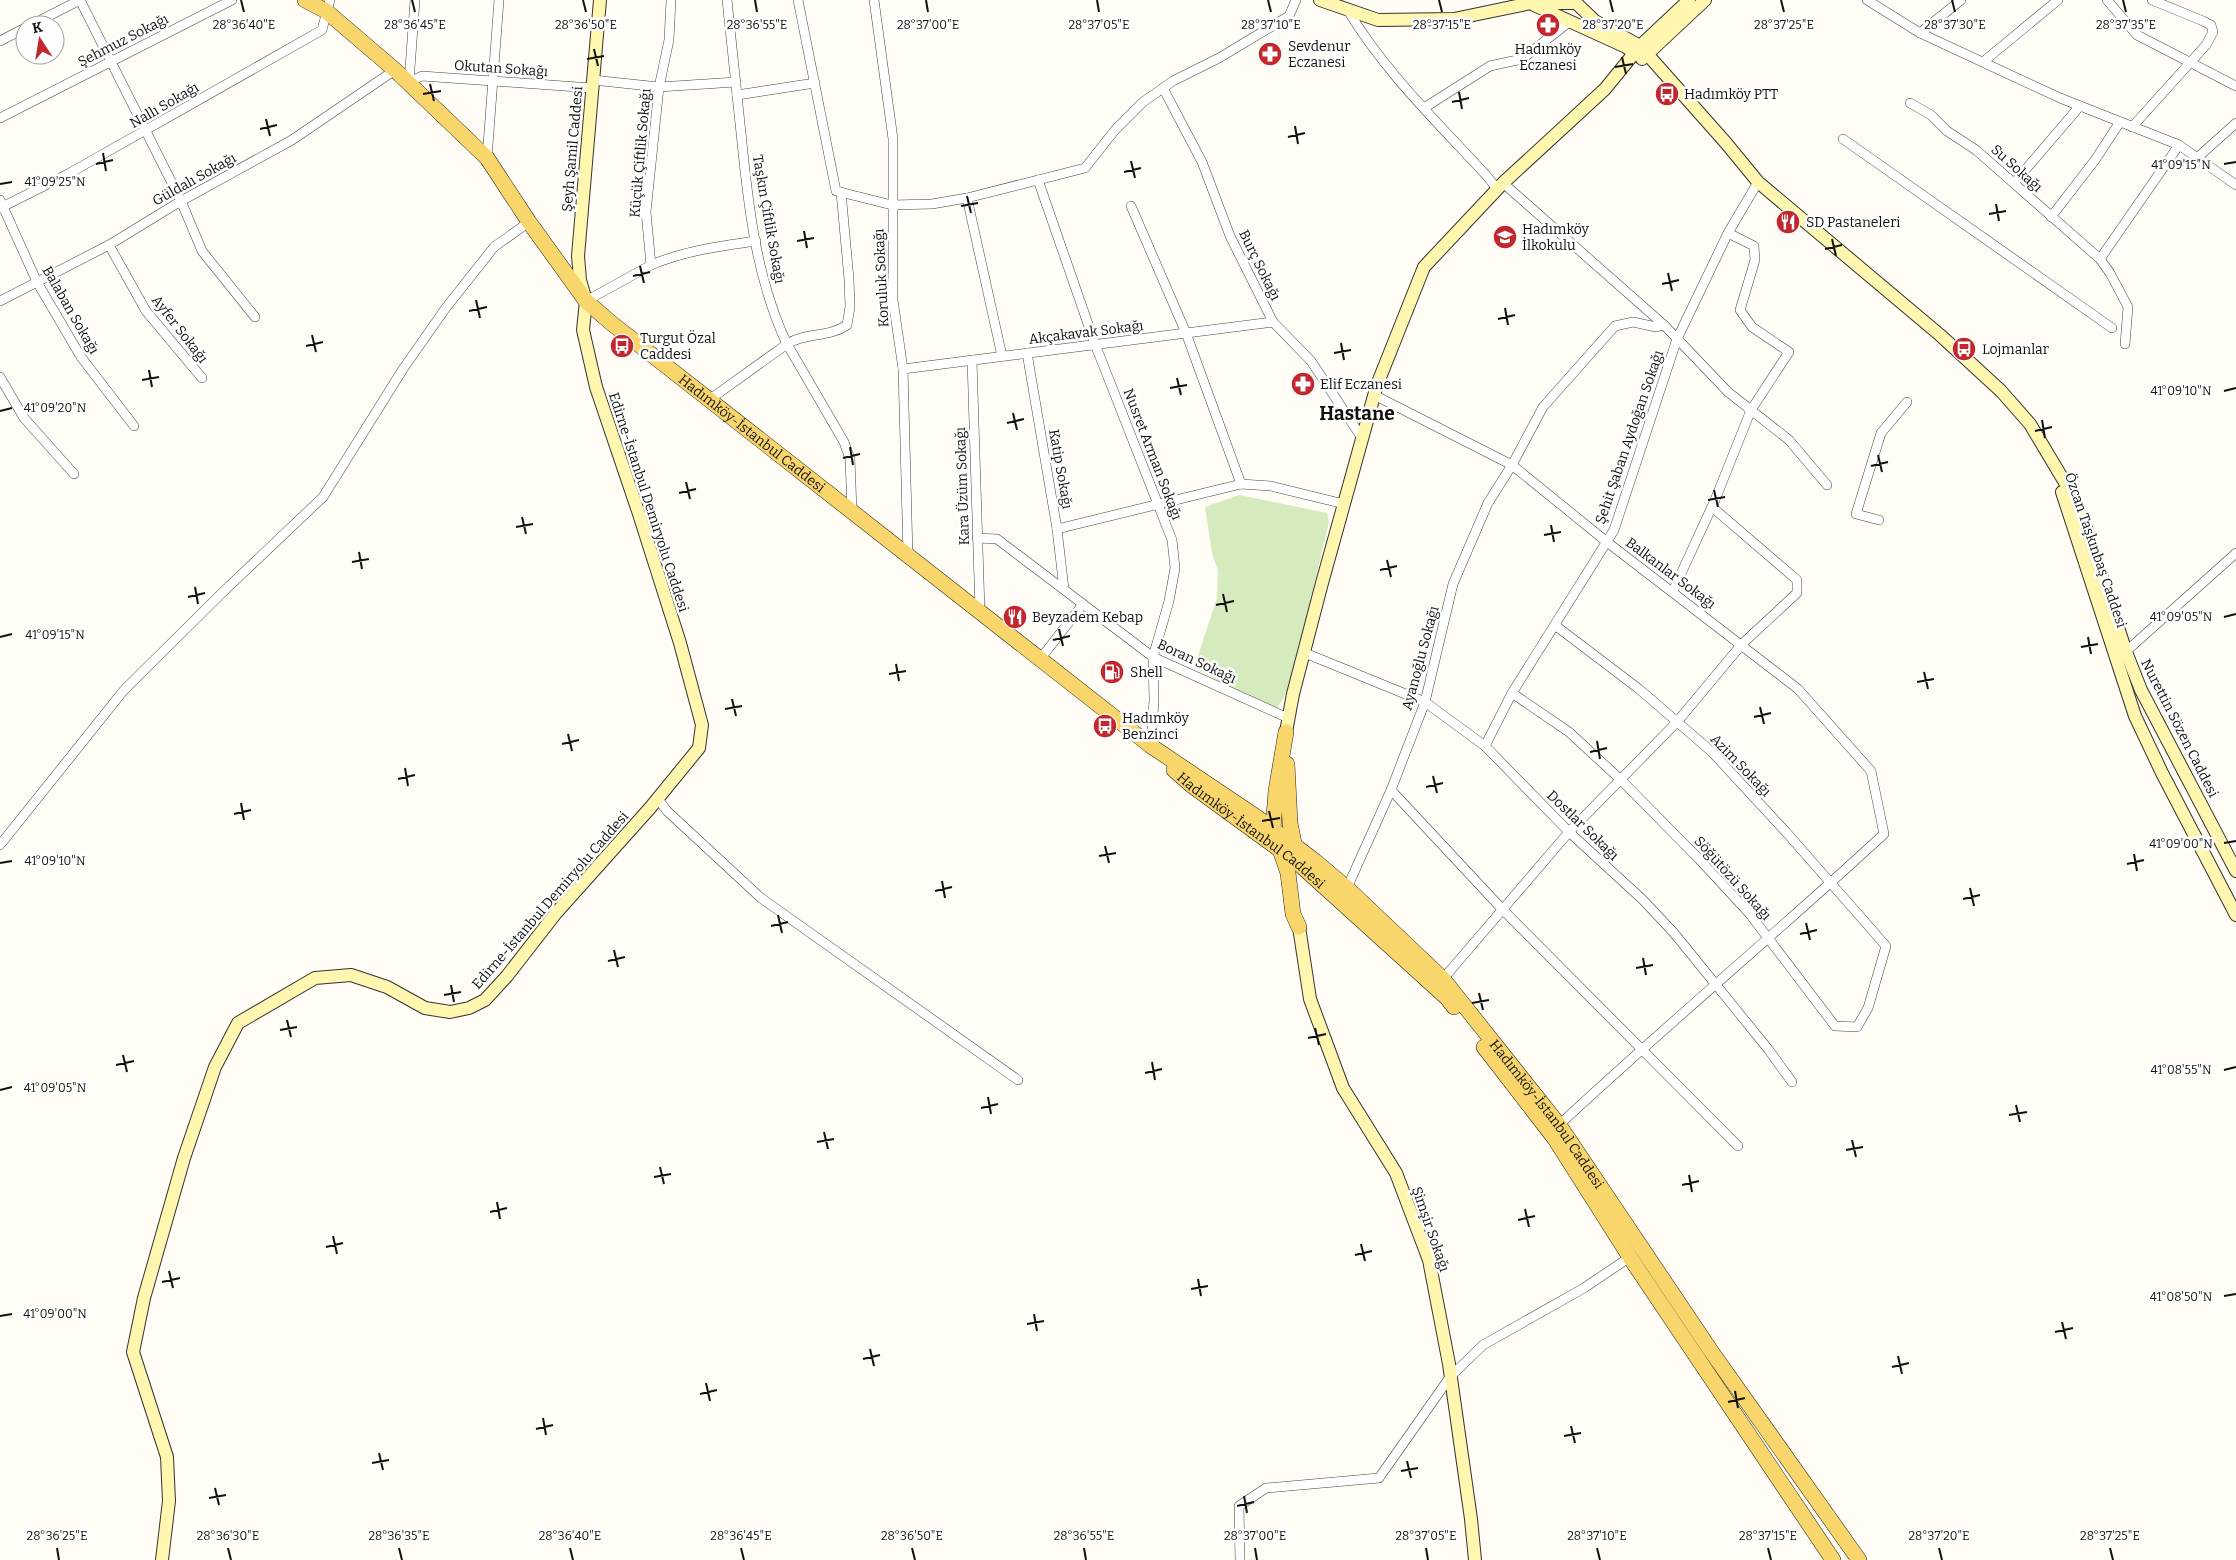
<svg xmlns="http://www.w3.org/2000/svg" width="2236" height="1560" viewBox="0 0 2236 1560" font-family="Bitter,serif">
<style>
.green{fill:#d5ebbd}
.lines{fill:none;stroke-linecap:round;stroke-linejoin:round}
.street-casing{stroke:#444;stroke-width:10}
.secondary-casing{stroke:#333;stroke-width:14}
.primary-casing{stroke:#222;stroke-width:16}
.street{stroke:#fff;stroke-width:9}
.secondary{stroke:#fff6b0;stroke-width:12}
.primary{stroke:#f9d66b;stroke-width:15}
.ticks{fill:none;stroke:#111;stroke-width:2}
.labels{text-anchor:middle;stroke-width:5;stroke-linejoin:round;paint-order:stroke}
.street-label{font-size:14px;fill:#111;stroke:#fff}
.poi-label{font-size:14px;fill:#111;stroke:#fff;text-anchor:start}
.district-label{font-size:19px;font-weight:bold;fill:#111;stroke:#fff}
.ticks-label{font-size:12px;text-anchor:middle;fill:#111;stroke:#fff;stroke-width:5;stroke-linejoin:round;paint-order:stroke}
</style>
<rect width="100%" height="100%" fill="#fffdf5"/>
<polygon class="green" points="1239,495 1327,513 1329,522 1290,686 1276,711 1194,668 1217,598 1218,571 1212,553 1205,507"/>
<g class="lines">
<g class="street-casing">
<g id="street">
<polyline points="80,0 181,201 202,251 255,317"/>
<polyline points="798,0 836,191 892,205 932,204 967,198 1085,168 1115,130 1143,102 1173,81 1219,58 1289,16 1296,0"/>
<polyline points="874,0 893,139 893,300 903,369 908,555"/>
<polyline points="1867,0 1920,33 2060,98 2179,145 2236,185"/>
<polyline points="2107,0 2137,35 2236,86"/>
<path d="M1347 9C1384 71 1437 122 1486 175L1498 190"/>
<polyline points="31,25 80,0"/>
<polyline points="1920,33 1961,0"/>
<polyline points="0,41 25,28"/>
<polyline points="1983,62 2058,0"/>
<polyline points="593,80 659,87 736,82"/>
<polyline points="409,82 422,76 592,88"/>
<polyline points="409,82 415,0"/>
<polyline points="1163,88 1202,162 1230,236 1273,322 1311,361 1362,438"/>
<polyline points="737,95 815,83"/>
<polyline points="1910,103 1931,115 1947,131 1976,150 2100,259"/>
<polyline points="1424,108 1490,66 1522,59 1569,22"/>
<polyline points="0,118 232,0"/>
<polyline points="2132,127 2206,45 2213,32 2211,25 2203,21 2152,0"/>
<polyline points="1843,139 2112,328"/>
<polyline points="487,158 499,0"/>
<polyline points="2197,158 2236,123"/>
<polyline points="1038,180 1095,344 1172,540 1175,568 1169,601 1153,657 1154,700 1151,746"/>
<polyline points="1503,183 1664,325 1728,392 1789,440 1827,485"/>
<polyline points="2014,183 2079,107"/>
<path d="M841 192 849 279 850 307 847 325C828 338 806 332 787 344L844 442 850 459 852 511"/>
<polyline points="967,198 1002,356"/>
<polyline points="0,200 37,282 81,357 134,426"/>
<polyline points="1131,206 1186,333 1241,484"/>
<polyline points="0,208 68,174 322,30 330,0"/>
<polyline points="2051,217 2095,160 2120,122"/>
<polyline points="109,245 146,311 202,378"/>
<path d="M651 265C684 251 720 246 756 241"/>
<polyline points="0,301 109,245 181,201 292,140 395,70"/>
<polyline points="586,301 651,265 646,212 659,87 669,40 671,0"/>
<polyline points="2125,344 2128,307 2110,273 2100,259 2179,145"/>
<polyline points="1027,353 1057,529 1064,589"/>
<polyline points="972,360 980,611"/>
<polyline points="903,369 1273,322"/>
<polyline points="0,377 24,418 74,474"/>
<path d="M1374 395 1512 465 1607 542 1798 689 1871 771 1884 834C1777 933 1665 1026 1559 1125"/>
<path d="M709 400 787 344C756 279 748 204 741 133 736 89 732 44 727 0"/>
<polyline points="1879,520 1856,514 1881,433 1907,402"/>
<polyline points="1057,529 1241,484 1271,486 1344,504"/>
<polyline points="977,538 997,539 1153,657 1288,718"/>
<polyline points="1673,591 1715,500 1751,410 1789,352 1752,327 1740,310 1755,260 1754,246 1728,233"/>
<polyline points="1305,653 1425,702 1485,746 1569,832 1643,900 1674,933 1768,1049 1792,1082"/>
<polyline points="2122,655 2236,553"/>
<polyline points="1041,658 1083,604"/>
<polyline points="1512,693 1569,732 1621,780 1699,859 1749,913 1835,1026 1857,1027 1868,1008 1886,946 1786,832 1712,752 1639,689 1556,626"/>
<polyline points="1485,746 1512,693 1614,530 1677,339 1728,233 1758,182"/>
<polyline points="1391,790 1502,909 1738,1146"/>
<polyline points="658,799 667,811 761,898 1018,1080"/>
<polyline points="0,845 124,690 223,592 323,497 403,369 445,309 494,247 529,222"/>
<polyline points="1347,888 1391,790 1425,702 1453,584 1488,503 1512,465 1543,407 1615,326 1633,322 1656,327 1664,325"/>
<polyline points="1443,979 1569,832 1677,722 1742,644 1797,593 1797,580 1712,507"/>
<polyline points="1240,1560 1239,1506 1266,1488 1379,1478 1450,1377 1483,1345 1584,1288 1630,1257"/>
</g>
</g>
<g class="secondary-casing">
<g id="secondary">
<polyline points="1320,0 1378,20 1454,19 1531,3 1576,3 1595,21 1640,46 1726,143 1758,182 1940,335 2001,391 2030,424 2070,491 2087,531 2126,652 2141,690 2236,871"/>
<polyline points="1534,5 1626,47 1637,55"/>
<polyline points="1642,59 1705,0"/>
<polyline points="2062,492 2135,716 2162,773 2236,915"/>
<polyline points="1286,732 1293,694 1322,583 1377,385 1424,267 1503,183 1605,89 1640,46 1689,0"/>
<polyline points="1299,927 1310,999 1343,1088 1396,1173 1429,1260 1449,1364 1471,1519 1475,1560"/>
<polyline points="162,1560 169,1501 167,1457 133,1352 144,1298 184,1158 215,1067 238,1023 315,978 351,975 387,987 425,1008 450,1012 469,1008 485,1000 507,976 556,913 650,808 699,748 702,725 680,643 638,511 596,387 583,330 586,301 580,280 578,256 600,0"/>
</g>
</g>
<g class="primary-casing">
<g id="primary">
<path id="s1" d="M305 0 326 11 395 70 487 158 529 222 586 301 610 322 1151 746 1258 818 1315 861 1347 888 1443 979 1559 1125 1711 1351 1859 1560"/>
<polyline points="1286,732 1276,791 1273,829 1288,873 1293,914 1299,927"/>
<polyline points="1287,764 1290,823 1295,848"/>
<path id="s2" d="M1174 770 1191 785 1298 863 1447 998 1454 1007"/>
<polyline points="1484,1047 1555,1139 1633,1262 1833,1560"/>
</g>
</g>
<use href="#street" class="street"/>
<use href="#secondary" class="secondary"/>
<use href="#primary" class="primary"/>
</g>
<path class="ticks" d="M241 0 244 12M412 0 415 12M583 0 586 12M755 0 757 12M926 0 928 12M1097 0 1099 12M1268 0 1271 12M1439 0 1442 12M1610 0 1613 12M1781 0 1784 12M1952 0 1955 12M2123 0 2126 12M594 49 598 66M1622 57 1626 74M587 59 604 56M1615 67 1633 64M430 84 434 101M1459 92 1462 109M423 94 441 91M1452 102 1469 98M266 119 270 136M1295 126 1298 144M260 129 277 125M1288 137 1305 133M103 153 106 171M1131 161 1135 178M96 164 113 160M2224 164 2236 162M1124 172 1141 168M0 184 12 182M967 196 971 213M1996 204 1999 221M961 206 978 203M1989 214 2006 211M804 231 807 248M1832 239 1836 256M797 241 814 238M1825 249 1842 245M640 266 644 283M1668 273 1672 291M633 276 650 272M1662 284 1679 280M476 300 480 318M1505 308 1508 325M469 311 487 307M1498 319 1515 315M312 335 316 352M1341 343 1344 360M306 346 323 342M1334 353 1351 350M149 370 152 387M1177 378 1181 395M142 380 159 377M1170 388 1187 385M2224 391 2236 388M0 411 12 408M1013 413 1017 430M2042 420 2045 438M1007 423 1024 419M2035 431 2052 427M850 447 853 465M1878 455 1882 472M843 458 860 454M1871 466 1888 462M686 482 690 499M1714 490 1718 507M679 493 696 489M1708 500 1725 497M522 517 526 534M1551 525 1554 542M516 527 533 524M1544 535 1561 532M359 552 362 569M1387 560 1391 577M352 562 369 559M1380 570 1397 566M195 587 198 604M1223 594 1227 612M188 597 205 593M1216 605 1234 601M2224 617 2236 614M1059 629 1063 646M0 637 12 634M2088 637 2091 654M1053 640 1070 636M2081 647 2098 644M896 664 899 681M1924 672 1928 689M889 674 906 671M1917 682 1934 679M732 699 736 716M1760 707 1764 724M725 709 742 706M1754 717 1771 713M568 734 572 751M1597 741 1600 759M562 744 579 740M1590 752 1607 748M405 768 408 786M1433 776 1437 793M398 779 415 775M1426 787 1443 783M241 803 244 820M1269 811 1273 828M234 814 251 810M1262 821 1280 818M2224 843 2236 841M1105 846 1109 863M2134 854 2137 871M1099 856 1116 853M0 863 12 861M2127 864 2144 860M942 881 945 898M1970 888 1974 906M935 891 952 887M1963 899 1980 895M778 915 782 933M1806 923 1810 940M771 926 788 922M1800 934 1817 930M614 950 618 967M1643 958 1646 975M608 961 625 957M1636 968 1653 965M451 985 454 1002M1479 993 1483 1010M444 995 461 992M1472 1003 1489 1000M287 1020 291 1037M1315 1028 1319 1045M280 1030 297 1027M1308 1038 1326 1034M123 1055 127 1072M1152 1062 1155 1080M116 1065 134 1061M2224 1070 2236 1067M1145 1073 1162 1069M0 1090 12 1087M988 1097 991 1114M2016 1105 2020 1122M981 1108 998 1104M2009 1115 2027 1112M824 1132 828 1149M1852 1140 1856 1157M817 1142 834 1139M1846 1150 1863 1147M660 1167 664 1184M1689 1175 1692 1192M654 1177 671 1174M1682 1185 1699 1181M497 1202 500 1219M1525 1209 1529 1227M490 1212 507 1208M1518 1220 1535 1216M333 1236 337 1254M1361 1244 1365 1261M326 1247 343 1243M1355 1255 1372 1251M169 1271 173 1288M1198 1279 1201 1296M162 1282 180 1278M1191 1289 1208 1286M2224 1296 2236 1294M1034 1314 1037 1331M0 1316 12 1314M2062 1322 2066 1339M1027 1324 1044 1321M2055 1332 2073 1328M870 1349 874 1366M1898 1356 1902 1374M863 1359 880 1355M1892 1367 1909 1363M706 1383 710 1401M1735 1391 1738 1408M700 1394 717 1390M1728 1402 1745 1398M543 1418 546 1435M1571 1426 1575 1443M536 1429 553 1425M1564 1436 1581 1433M379 1453 383 1470M1407 1461 1411 1478M372 1463 389 1460M1401 1471 1418 1468M215 1488 219 1505M1244 1496 1247 1513M209 1498 226 1495M1237 1506 1254 1502M57 1548 59 1560M228 1548 231 1560M399 1548 402 1560M570 1548 573 1560M741 1548 744 1560M912 1548 915 1560M1084 1548 1086 1560M1255 1548 1257 1560M1426 1548 1428 1560M1597 1548 1600 1560M1768 1548 1771 1560M1939 1548 1942 1560M2110 1548 2113 1560"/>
<defs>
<g id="pharmacy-disc" transform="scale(1.25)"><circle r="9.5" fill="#c4262e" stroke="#fff"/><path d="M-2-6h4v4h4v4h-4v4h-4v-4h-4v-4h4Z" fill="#fff"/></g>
<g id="bus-disc" transform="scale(1.25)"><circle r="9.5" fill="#c4262e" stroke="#fff"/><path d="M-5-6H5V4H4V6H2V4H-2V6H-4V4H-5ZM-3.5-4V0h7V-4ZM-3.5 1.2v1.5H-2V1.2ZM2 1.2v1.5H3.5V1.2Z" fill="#fff"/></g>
<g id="restaurant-disc" transform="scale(1.25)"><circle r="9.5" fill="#c4262e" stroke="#fff"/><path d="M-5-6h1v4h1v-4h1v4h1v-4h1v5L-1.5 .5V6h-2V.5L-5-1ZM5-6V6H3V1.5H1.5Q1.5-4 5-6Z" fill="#fff"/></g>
<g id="school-disc" transform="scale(1.25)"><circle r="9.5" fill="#c4262e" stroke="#fff"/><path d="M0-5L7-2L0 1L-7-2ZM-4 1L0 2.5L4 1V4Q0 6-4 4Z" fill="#fff"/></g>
<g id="fuel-disc" transform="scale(1.25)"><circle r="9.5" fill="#c4262e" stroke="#fff"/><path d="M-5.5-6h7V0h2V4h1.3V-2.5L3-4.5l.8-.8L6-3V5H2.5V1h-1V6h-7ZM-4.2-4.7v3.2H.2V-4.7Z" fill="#fff"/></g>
</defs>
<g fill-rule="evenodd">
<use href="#pharmacy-disc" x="1548" y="25"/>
<use href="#pharmacy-disc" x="1270" y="54"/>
<use href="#bus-disc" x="1667" y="94"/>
<use href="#restaurant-disc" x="1788" y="222"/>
<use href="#school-disc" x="1505" y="237"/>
<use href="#bus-disc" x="622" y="346"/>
<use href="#bus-disc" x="1964" y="349"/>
<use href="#pharmacy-disc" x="1303" y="384"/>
<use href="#restaurant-disc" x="1015" y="617"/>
<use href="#fuel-disc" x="1112" y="672"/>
<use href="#bus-disc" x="1105" y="726"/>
</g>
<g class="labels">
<g class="street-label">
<text transform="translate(123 40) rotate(-27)" y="5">Şehmuz Sokağı</text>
<text transform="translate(501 68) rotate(4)" y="5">Okutan Sokağı</text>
<text transform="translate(164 105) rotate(-30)" y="5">Nallı Sokağı</text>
<text transform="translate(572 149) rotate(-85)" y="5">Şeyh Şamil Caddesi</text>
<text transform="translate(640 153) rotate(-85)" y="5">Küçük Çiftlik Sokağı</text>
<text transform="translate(2017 168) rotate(42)" y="5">Su Sokağı</text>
<text transform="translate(194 179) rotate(-29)" y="5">Güldalı Sokağı</text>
<text transform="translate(769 219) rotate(80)" y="5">Taşkın Çiftlik Sokağı</text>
<text transform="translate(1260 265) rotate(64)" y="5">Burç Sokağı</text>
<text transform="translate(881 278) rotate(-93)" y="5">Koruluk Sokağı</text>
<text transform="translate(71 310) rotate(60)" y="5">Balaban Sokağı</text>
<text transform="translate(180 329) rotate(52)" y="5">Ayfer Sokağı</text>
<text transform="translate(1086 332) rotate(-7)" y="5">Akçakavak Sokağı</text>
<text dy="5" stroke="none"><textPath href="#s1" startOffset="628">Hadımköy-İstanbul Caddesi</textPath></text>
<text transform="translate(1629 437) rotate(-71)" y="5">Şehit Şaban Aydoğan Sokağı</text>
<text transform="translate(1153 454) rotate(69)" y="5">Nusret Arman Sokağı</text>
<text transform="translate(1061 469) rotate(80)" y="5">Katip Sokağı</text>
<text transform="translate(962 486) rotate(-92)" y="5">Kara Üzüm Sokağı</text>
<text transform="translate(649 502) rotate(72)" y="5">Edirne-İstanbul Demiryolu Caddesi</text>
<text transform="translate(2096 550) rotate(71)" y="5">Özcan Taşkınbaş Caddesi</text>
<text transform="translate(1671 573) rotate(37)" y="5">Balkanlar Sokağı</text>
<text transform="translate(1420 658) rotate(-75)" y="5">Ayanoğlu Sokağı</text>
<text transform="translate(1197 661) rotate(25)" y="5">Boran Sokağı</text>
<text transform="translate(2180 728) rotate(63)" y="5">Nurettin Sözen Caddesi</text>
<text transform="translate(1741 765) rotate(46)" y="5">Azim Sokağı</text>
<text transform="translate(1583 825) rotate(44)" y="5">Dostlar Sokağı</text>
<text dy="5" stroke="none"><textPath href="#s2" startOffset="98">Hadımköy-İstanbul Caddesi</textPath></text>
<text transform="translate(1733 878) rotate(48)" y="5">Söğütözü Sokağı</text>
<text transform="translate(550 900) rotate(-49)" y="5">Edirne-İstanbul Demiryolu Caddesi</text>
<text dy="5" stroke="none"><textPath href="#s1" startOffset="1680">Hadımköy-İstanbul Caddesi</textPath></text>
<text transform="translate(1431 1229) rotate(71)" y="5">Şimşir Sokağı</text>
</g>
<g class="poi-label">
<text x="1288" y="51">Sevdenur<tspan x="1288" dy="16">Eczanesi</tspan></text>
<text x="1548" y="54" text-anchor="middle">Hadımköy<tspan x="1548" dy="16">Eczanesi</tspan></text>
<text x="1684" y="99">Hadımköy PTT</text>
<text x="1806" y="227">SD Pastaneleri</text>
<text x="1522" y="234">Hadımköy<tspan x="1522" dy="16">İlkokulu</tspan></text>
<text x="640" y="343">Turgut Özal<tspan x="640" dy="16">Caddesi</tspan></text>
<text x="1982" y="354">Lojmanlar</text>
<text x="1320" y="389">Elif Eczanesi</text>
<text x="1032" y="622">Beyzadem Kebap</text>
<text x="1130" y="677">Shell</text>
<text x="1122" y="723">Hadımköy<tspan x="1122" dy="16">Benzinci</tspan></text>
</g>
<g class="district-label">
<text x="1357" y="420">Hastane</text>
</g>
</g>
<g class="ticks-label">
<text x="244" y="29">28°36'40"E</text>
<text x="415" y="29">28°36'45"E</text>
<text x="586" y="29">28°36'50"E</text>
<text x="757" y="29">28°36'55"E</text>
<text x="928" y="29">28°37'00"E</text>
<text x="1099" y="29">28°37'05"E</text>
<text x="1271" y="29">28°37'10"E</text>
<text x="1442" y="29">28°37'15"E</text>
<text x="1613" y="29">28°37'20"E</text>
<text x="1784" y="29">28°37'25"E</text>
<text x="1955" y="29">28°37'30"E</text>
<text x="2126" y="29">28°37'35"E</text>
<text x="2181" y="169">41°09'15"N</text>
<text x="55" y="186">41°09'25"N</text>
<text x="2181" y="395">41°09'10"N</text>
<text x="55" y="412">41°09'20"N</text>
<text x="2181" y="621">41°09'05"N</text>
<text x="55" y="639">41°09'15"N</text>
<text x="2181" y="848">41°09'00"N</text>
<text x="55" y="865">41°09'10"N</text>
<text x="2181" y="1074">41°08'55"N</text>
<text x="55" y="1092">41°09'05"N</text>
<text x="2181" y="1301">41°08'50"N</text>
<text x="55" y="1318">41°09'00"N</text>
<text x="57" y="1540">28°36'25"E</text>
<text x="228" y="1540">28°36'30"E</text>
<text x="399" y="1540">28°36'35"E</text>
<text x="570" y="1540">28°36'40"E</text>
<text x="741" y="1540">28°36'45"E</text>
<text x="912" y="1540">28°36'50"E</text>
<text x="1084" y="1540">28°36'55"E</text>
<text x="1255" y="1540">28°37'00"E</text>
<text x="1426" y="1540">28°37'05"E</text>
<text x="1597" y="1540">28°37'10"E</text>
<text x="1768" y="1540">28°37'15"E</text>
<text x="1939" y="1540">28°37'20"E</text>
<text x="2110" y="1540">28°37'25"E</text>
</g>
<g transform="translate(40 40) rotate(348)"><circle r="24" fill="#ffffff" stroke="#a0a0a0"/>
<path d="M0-4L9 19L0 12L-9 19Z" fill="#c4262e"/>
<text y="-8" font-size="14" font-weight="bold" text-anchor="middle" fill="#111111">K</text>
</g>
</svg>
